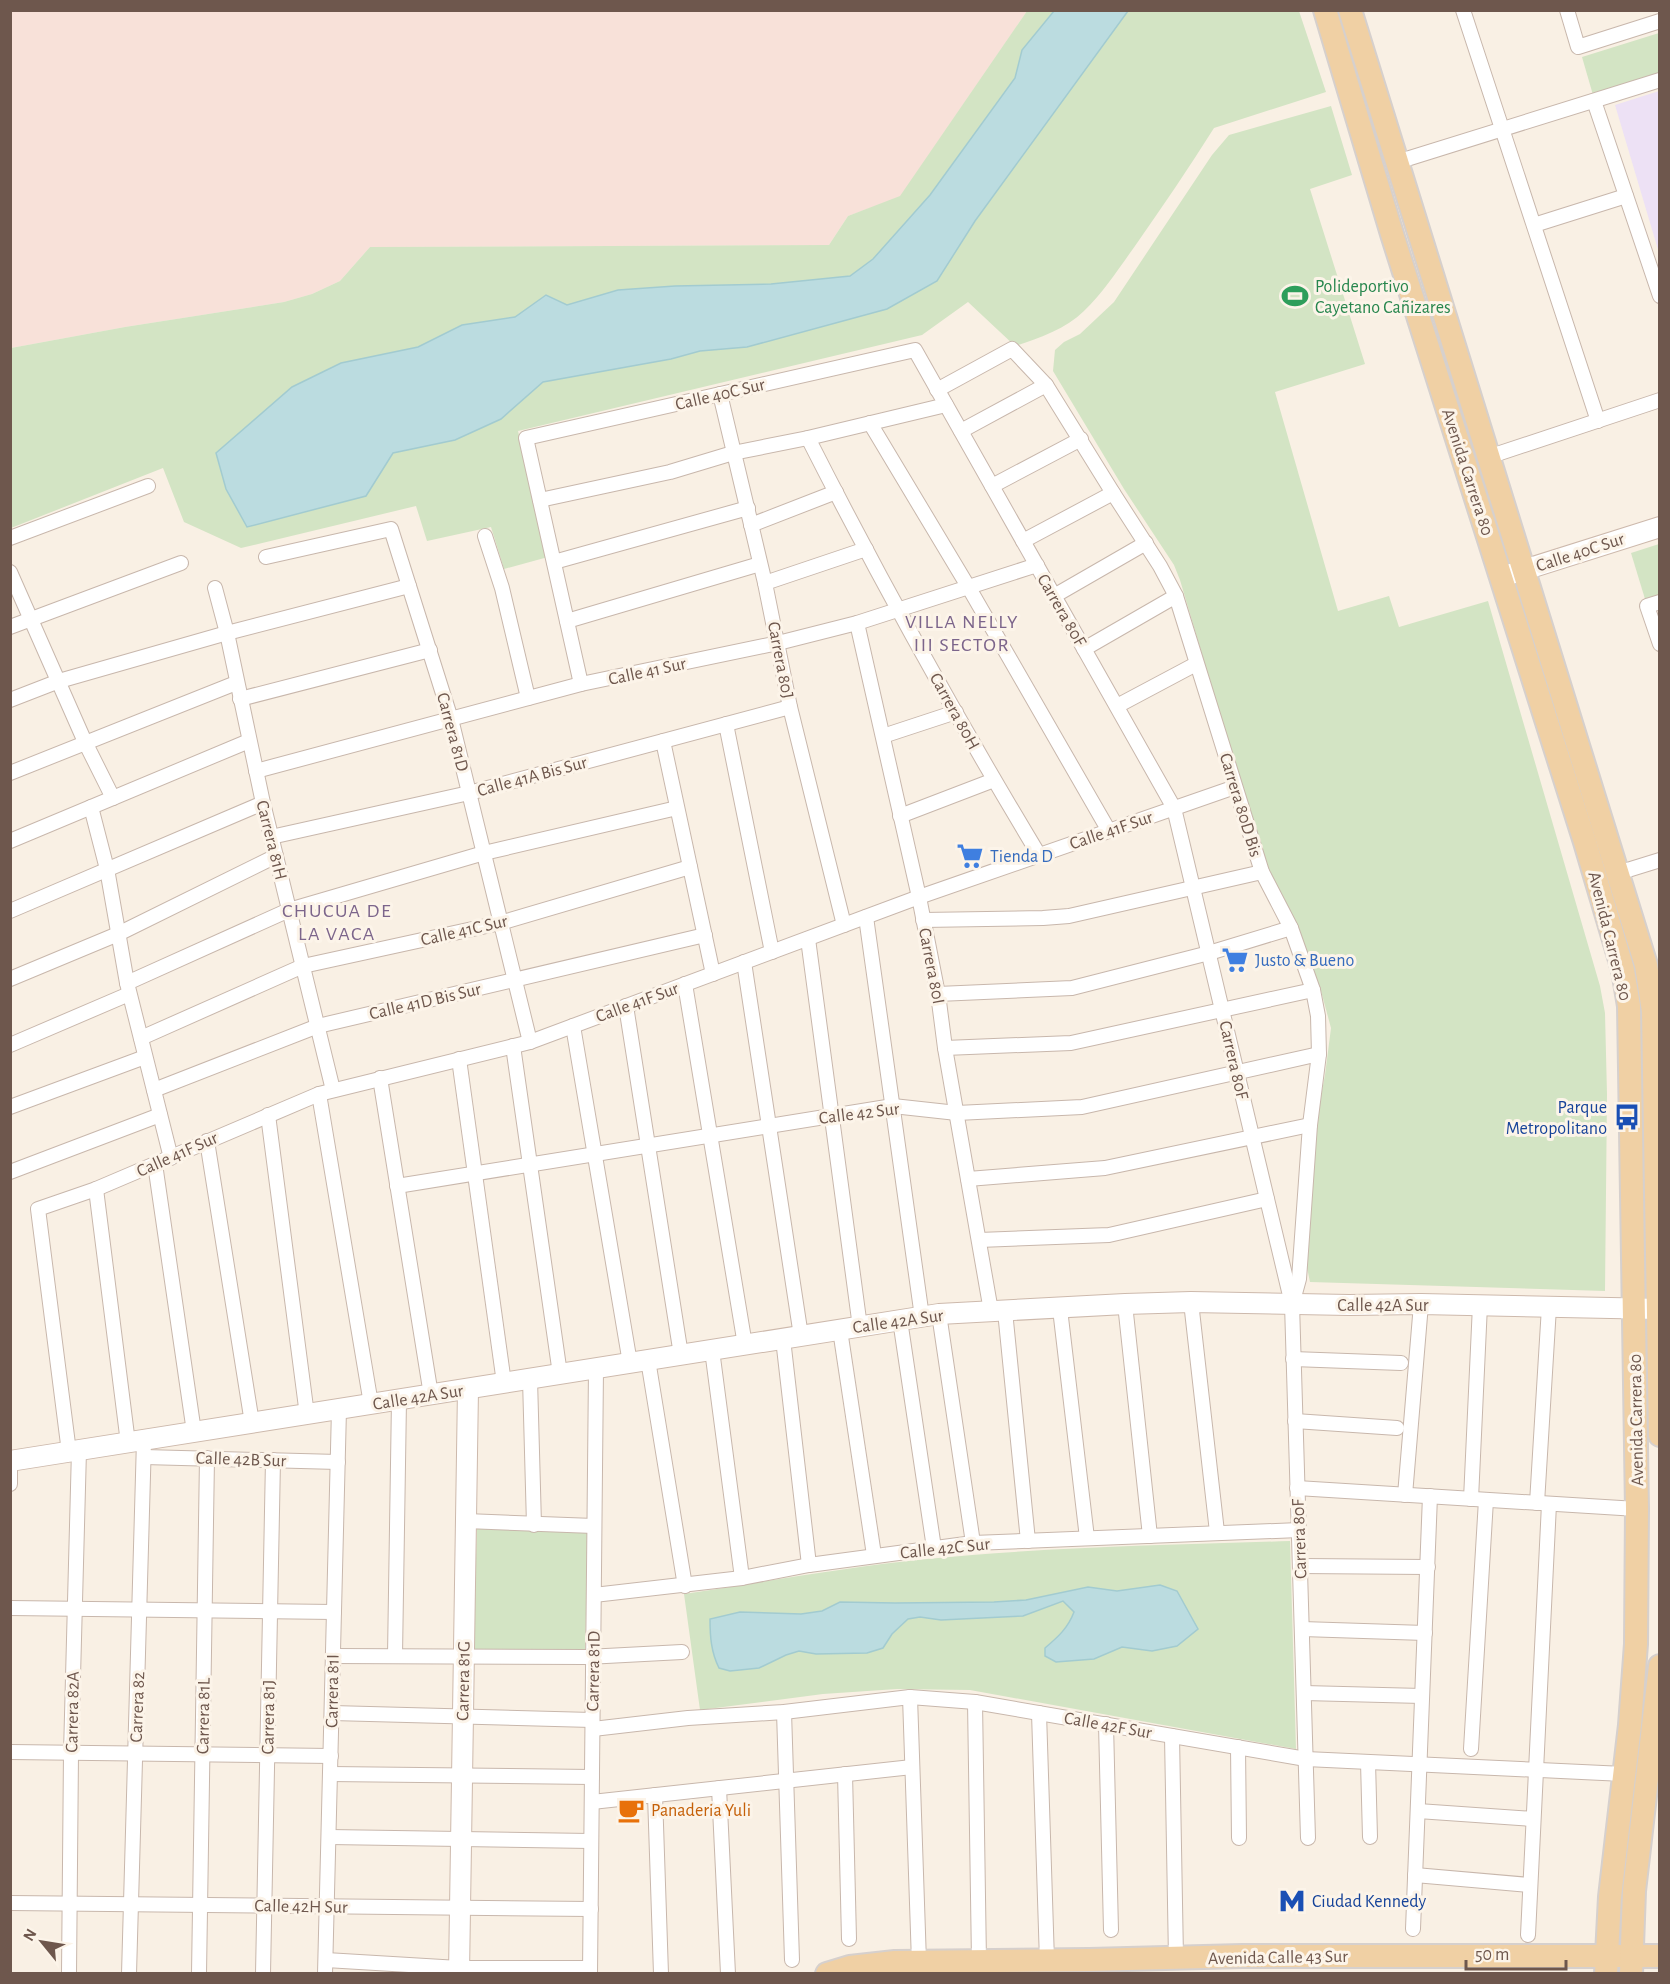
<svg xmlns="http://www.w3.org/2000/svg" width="1670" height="1984" viewBox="0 0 1670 1984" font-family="'Alegreya Sans',sans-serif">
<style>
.commercial{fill:#f8e1d9}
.education{fill:#ede1f5}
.green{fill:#d3e4c4}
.water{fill:#bbdce0;stroke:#a2cbd0;stroke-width:1.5}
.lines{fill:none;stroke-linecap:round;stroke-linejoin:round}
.street-casing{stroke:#c8b7ac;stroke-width:16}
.secondary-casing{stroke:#cdb9ac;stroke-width:22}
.primary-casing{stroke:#d6d0cd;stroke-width:26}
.street{stroke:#fff;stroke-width:14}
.secondary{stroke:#fff;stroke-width:20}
.primary{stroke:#f0d0a4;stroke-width:22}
.labels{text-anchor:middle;stroke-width:6;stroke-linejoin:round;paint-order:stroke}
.leisure-label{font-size:18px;fill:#27864d;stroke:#fcf4e9;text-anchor:start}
.street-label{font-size:18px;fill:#6e574d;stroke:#fcf4e9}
.shop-label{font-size:18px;fill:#366cbe;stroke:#fcf4e9;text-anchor:start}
.transit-label{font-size:18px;fill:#164399;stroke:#fcf4e9;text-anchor:end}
.food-label{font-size:18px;fill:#c56008;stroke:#fcf4e9;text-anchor:start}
.neighbourhood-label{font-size:20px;letter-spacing:1.5px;fill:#7c658b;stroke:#fcf4e9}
</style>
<rect width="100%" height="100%" fill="#f9f0e4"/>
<polygon class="commercial" points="11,11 1027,11 900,197 848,216 829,245 370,247 340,281 312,294 284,302 125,327 11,348"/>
<polygon class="education" points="1659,91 1660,91 1659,253 1615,105"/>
<g class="green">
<path d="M1027 11H1299L1326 92 1214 128C1189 168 1162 207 1135 246 1119 268 1104 292 1084 311 1066 329 1039 338 1015 346L968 302 922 335 518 431 548 557 504 569 491 527 427 541 416 506 241 548 184 522 163 468 11 528V348L125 327 284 302 312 294 340 281 370 247 829 245 848 216 900 196Z"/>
<polygon points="1659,33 1659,75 1593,95 1582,57"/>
<polygon points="1331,106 1352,175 1310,189 1365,364 1275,392 1338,611 1389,596 1399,627 1488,601 1600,986 1605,1013 1607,1094 1605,1291 1310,1282 1306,1263 1311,1149 1325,1075 1331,1028 1321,991 1259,847 1180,580 1174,565 1124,489 1053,371 1055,350 1064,342 1080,334 1114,302 1212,155 1229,135"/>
<polygon points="1659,544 1659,595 1645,599 1631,553"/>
<polygon points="477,1528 588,1531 585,1653 473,1650"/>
<path d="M1290 1541 1296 1749 970 1690 897 1689 823 1694 700 1710 684 1594C764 1582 846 1567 927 1559 1047 1547 1169 1545 1290 1541Z"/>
</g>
<g class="water">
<polygon points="1054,11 1128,11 975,221 937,281 887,309 747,347 700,351 671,359 543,382 501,419 455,440 393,453 366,496 247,527 226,489 216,453 292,387 341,363 418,347 462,325 515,317 546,295 567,305 618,290 675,286 771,284 850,276 873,259 930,195 1015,78 1022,50"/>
<path d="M1160 1585 1177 1591 1198 1629 1177 1646 1152 1651 1122 1647 1094 1659 1056 1662 1045 1656V1648C1058 1637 1068 1628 1074 1612L1063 1601 1023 1616 941 1620 920 1617 908 1619 892 1634 883 1648 867 1653 816 1654 799 1651 786 1655 759 1668 730 1671 719 1668C711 1652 710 1636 710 1619L740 1612 801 1614 822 1611 840 1602 895 1603 994 1602 1026 1600 1088 1587 1117 1591Z"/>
</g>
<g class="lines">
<g class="street-casing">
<g id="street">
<polyline points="1463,10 1598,421"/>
<polyline points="1567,10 1578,47 1660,21"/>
<polyline points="1594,101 1660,296"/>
<polyline points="1397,162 1660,80"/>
<polyline points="1534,225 1626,196"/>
<polyline points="937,390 1012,349 1046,385 1113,493 1160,566 1176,596 1262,872 1291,928 1313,990 1318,1016 1319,1054 1310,1125 1299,1279 1293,1301"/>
<polyline points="720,394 765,583 790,707 844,925"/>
<polyline points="870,423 969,588 1109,831"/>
<polyline points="961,431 1046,385"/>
<path d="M808 438C880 580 957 719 1039 855"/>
<polyline points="1488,457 1660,400"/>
<polyline points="992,486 1081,439"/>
<polyline points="540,500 670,472 733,453 808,438 946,405"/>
<polyline points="751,525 836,492"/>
<polyline points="485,536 502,588 528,698"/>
<polyline points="10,538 148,486"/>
<polyline points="1023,541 1113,493"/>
<polyline points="266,557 391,529 451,719 530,1042"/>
<polyline points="554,562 748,508"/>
<polyline points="10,572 85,742 113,798"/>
<polyline points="765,583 866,549"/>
<polyline points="215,588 227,633 263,803 333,1090"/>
<polyline points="1054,596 1146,543"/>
<polyline points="1660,602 1647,606 1660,644"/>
<polyline points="567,621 760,564"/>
<polyline points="857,623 919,897 938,994 945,1048 991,1311"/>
<polyline points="10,627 181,563"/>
<polyline points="1084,649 1176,596"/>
<polyline points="581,684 526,438 915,350 1174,808 1292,1304 1308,1838"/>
<polyline points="240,699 430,650"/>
<polyline points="10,700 59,681 227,633 409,586"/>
<polyline points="1117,706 1196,664"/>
<polyline points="726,724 772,952"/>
<polyline points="883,736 956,712"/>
<polyline points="663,741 713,974"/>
<polyline points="256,771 581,684 778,643 857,623 1037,565"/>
<polyline points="10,773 236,683"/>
<polyline points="91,807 107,869 127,983 171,1158"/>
<polyline points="900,816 994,780"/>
<polyline points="271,837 469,793 790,707"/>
<polyline points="10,841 249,741"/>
<polyline points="1618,873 1660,860"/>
<polyline points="10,911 263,803"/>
<polyline points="866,917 922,1317"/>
<polyline points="923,920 1043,918 1069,916 1262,872"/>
<polyline points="808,939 860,1327"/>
<polyline points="744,962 801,1336"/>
<polyline points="10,979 118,934 276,856"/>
<polyline points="127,983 289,910 484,853 677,808"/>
<polyline points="685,984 745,1345"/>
<polyline points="938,994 1072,988 1209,953 1291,928"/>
<polyline points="626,1006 681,1355"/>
<polyline points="573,1026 630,1363"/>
<polyline points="141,1038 303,966 500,923 690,867"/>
<polyline points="10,1045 129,994"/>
<polyline points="513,1046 560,1374"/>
<polyline points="945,1048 1071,1043 1313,990"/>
<polyline points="459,1059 504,1383"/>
<polyline points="380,1078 431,1395"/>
<polyline points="154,1090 318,1026 705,935"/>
<polyline points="319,1094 371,1404"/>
<polyline points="10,1107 145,1057"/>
<polyline points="268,1115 307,1415"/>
<polyline points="207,1141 252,1423"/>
<polyline points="155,1164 194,1432"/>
<polyline points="10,1172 160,1115"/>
<polyline points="968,1179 1105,1168 1310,1125"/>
<polyline points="397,1186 893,1106 957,1113 1082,1107 1319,1054"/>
<polyline points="96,1189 128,1443"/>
<polyline points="979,1240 1109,1235 1267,1199"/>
<polyline points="1191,1302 1217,1532"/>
<polyline points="1125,1304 1150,1536"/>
<polyline points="1060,1309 1087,1538"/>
<polyline points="1005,1311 1028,1541"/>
<polyline points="939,1314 973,1543"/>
<polyline points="900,1320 934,1548"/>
<polyline points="840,1330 874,1555"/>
<polyline points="783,1339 809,1565"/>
<polyline points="712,1350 742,1578"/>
<polyline points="1293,1359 1401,1363"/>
<polyline points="648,1360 685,1586"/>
<polyline points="530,1379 534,1525"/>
<polyline points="1295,1421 1397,1428"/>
<polyline points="69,1452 38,1209 96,1189 319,1094 530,1042 919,897 1235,787"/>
<polyline points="144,1457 338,1462"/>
<polyline points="10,1458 10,1484"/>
<polyline points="1297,1488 1637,1509"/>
<polyline points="1405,1495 1421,1304"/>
<polyline points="1471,1499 1480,1305"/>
<polyline points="1537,1503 1549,1307"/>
<polyline points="466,1521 594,1526"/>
<polyline points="1300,1566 1428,1567"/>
<polyline points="594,1595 742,1578 809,1565 973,1543 1299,1530"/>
<polyline points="10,1608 334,1612"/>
<polyline points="1302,1629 1425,1633"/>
<polyline points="333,1656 587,1657 682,1652"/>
<polyline points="395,1656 399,1400"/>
<polyline points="1304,1693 1422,1696"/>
<polyline points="910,1697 919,1962"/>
<polyline points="975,1702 979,1961"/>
<polyline points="784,1712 792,1960"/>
<polyline points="332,1713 592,1720"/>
<polyline points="1039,1713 1047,1961"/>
<polyline points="1106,1724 1111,1930"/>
<polyline points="593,1729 688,1718 784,1712 910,1697 975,1702 1306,1759 1624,1774"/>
<polyline points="1172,1736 1176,1958"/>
<polyline points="1238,1747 1239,1838"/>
<polyline points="1471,1749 1486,1500"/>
<polyline points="10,1752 331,1756"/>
<polyline points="1368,1762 1370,1837"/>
<polyline points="330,1774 592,1777"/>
<polyline points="845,1774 849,1939"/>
<polyline points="719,1788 728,1974"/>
<polyline points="655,1795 661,1974"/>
<polyline points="592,1802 912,1767"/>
<polyline points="1418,1811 1533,1819"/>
<polyline points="329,1837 591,1841"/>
<polyline points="1415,1875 1530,1885"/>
<polyline points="10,1903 591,1909"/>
<polyline points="1413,1929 1430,1496"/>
<polyline points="1528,1935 1549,1504"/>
<polyline points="326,1960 459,1968 590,1968"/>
<polyline points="69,1974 71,1753 79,1450"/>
<polyline points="129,1974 144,1440"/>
<polyline points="199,1974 207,1458"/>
<polyline points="263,1974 273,1460"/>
<polyline points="325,1974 339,1409"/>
<polyline points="590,1974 596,1369"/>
</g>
</g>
<g class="secondary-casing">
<g id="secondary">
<polyline points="1511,574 1660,527"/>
<polyline points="10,1461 939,1314 1125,1304 1191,1302 1349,1305 1421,1304 1660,1309"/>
<polyline points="459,1974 468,1389"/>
</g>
</g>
<g class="primary-casing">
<g id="primary">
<polyline points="1325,10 1392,234 1585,842 1623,970 1629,1006 1637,1509 1636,1644 1630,1725 1610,1897 1606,1974"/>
<polyline points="1350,10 1646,965 1653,1011 1660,1435"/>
<polyline points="827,1974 850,1967 895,1962 1089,1960 1242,1956 1660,1956"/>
<polyline points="1631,1974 1634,1891 1660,1666"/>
</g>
</g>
<use href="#street" class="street"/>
<use href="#secondary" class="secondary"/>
<use href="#primary" class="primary"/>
</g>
<defs>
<g id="stadium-bare" transform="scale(2.07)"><path d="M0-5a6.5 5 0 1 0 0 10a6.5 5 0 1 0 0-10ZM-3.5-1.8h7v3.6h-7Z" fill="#2e9e5b" stroke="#fcf4e9" stroke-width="2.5" paint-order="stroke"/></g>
<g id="supermarket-bare" transform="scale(2.07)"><path d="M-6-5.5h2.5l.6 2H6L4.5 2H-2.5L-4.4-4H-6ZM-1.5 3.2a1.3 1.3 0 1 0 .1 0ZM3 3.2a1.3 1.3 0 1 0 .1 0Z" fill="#3f7fe0" stroke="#fcf4e9" stroke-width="2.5" paint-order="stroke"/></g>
<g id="bus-bare" transform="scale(2.07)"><path d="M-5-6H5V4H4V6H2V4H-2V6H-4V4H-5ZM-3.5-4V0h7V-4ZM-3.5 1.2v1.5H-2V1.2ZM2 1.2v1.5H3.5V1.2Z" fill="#1a4fb4" stroke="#fcf4e9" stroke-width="2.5" paint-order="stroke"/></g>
<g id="cafe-bare" transform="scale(2.07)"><path d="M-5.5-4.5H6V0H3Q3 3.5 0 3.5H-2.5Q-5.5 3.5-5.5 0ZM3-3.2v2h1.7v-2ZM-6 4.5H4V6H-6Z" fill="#e8710a" stroke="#fcf4e9" stroke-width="2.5" paint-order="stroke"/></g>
<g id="metro-bare" transform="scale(2.07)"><path d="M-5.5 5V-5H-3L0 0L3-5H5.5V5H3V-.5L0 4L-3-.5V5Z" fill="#1a4fb4" stroke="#fcf4e9" stroke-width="2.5" paint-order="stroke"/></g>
</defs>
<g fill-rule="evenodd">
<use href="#stadium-bare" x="1295" y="296"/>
<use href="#supermarket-bare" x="970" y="856"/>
<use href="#supermarket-bare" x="1235" y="960"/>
<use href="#bus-bare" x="1627" y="1117"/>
<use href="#cafe-bare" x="631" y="1810"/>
<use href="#metro-bare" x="1292" y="1901"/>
</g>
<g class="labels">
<g class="leisure-label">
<text x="1315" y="292">Polideportivo<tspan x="1315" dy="21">Cayetano Cañizares</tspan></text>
</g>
<g class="street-label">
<text transform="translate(720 394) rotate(-13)" y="6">Calle 40C Sur</text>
<text transform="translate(1468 472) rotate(72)" y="6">Avenida Carrera 80</text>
<text transform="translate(1580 552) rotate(-18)" y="6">Calle 40C Sur</text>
<text transform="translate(1062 610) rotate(60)" y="6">Carrera 80F</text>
<text transform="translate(781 660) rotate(79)" y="6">Carrera 80J</text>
<text transform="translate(647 671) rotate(-12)" y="6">Calle 41 Sur</text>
<text transform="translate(955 711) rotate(61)" y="6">Carrera 80H</text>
<text transform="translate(453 732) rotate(75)" y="6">Carrera 81D</text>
<text transform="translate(532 776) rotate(-15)" y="6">Calle 41A Bis Sur</text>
<text transform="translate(1241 805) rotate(73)" y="6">Carrera 80D Bis</text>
<text transform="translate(1111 830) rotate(-19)" y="6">Calle 41F Sur</text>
<text transform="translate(272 840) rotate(76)" y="6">Carrera 81H</text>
<text transform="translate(464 930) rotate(-13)" y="6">Calle 41C Sur</text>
<text transform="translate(1610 936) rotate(76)" y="6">Avenida Carrera 80</text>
<text transform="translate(932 966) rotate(79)" y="6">Carrera 80I</text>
<text transform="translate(425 1001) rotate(-13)" y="6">Calle 41D Bis Sur</text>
<text transform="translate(637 1002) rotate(-20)" y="6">Calle 41F Sur</text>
<text transform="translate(1234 1060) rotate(77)" y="6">Carrera 80F</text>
<text transform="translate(859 1113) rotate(-7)" y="6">Calle 42 Sur</text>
<text transform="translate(177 1154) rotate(-24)" y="6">Calle 41F Sur</text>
<text x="1383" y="1311">Calle 42A Sur</text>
<text transform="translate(898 1321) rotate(-8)" y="6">Calle 42A Sur</text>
<text transform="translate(418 1397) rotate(-9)" y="6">Calle 42A Sur</text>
<text transform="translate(1636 1420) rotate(-91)" y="6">Avenida Carrera 80</text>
<text transform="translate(241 1459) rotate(2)" y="6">Calle 42B Sur</text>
<text transform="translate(1299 1539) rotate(-92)" y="6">Carrera 80F</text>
<text transform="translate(945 1548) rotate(-6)" y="6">Calle 42C Sur</text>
<text transform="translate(593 1671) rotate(-89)" y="6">Carrera 81D</text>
<text transform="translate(463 1681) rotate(-89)" y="6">Carrera 81G</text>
<text transform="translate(332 1691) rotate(-89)" y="6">Carrera 81I</text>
<text transform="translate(137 1707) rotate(-88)" y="6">Carrera 82</text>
<text transform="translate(72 1712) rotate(-89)" y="6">Carrera 82A</text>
<text transform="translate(203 1716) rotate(-89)" y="6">Carrera 81L</text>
<text transform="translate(268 1717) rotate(-89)" y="6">Carrera 81J</text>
<text transform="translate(1108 1725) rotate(10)" y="6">Calle 42F Sur</text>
<text transform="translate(301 1906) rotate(1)" y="6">Calle 42H Sur</text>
<text transform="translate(1278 1957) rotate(-1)" y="6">Avenida Calle 43 Sur</text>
</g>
<g class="shop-label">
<text x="990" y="862">Tienda D</text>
<text x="1255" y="966">Justo &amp; Bueno</text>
</g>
<g class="transit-label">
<text x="1607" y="1113">Parque<tspan x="1607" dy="21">Metropolitano</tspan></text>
<text x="1312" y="1907" text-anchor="start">Ciudad Kennedy</text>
</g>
<g class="food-label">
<text x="651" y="1816">Panaderia Yuli</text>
</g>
<g class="neighbourhood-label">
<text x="962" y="628">VILLA NELLY<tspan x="962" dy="23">III SECTOR</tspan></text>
<text x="337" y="917">CHUCUA DE<tspan x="337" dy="23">LA VACA</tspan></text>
</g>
</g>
<rect width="1670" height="1984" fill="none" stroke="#6e574d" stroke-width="24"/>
<g transform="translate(42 1942) rotate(300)" stroke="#fcf4e9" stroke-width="4.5" paint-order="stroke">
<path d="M0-4.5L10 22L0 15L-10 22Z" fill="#6e574d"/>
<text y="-9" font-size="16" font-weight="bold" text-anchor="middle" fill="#6e574d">N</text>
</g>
<path d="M1466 1960v9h100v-9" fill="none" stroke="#6e574d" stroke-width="3"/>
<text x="1475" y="1960" font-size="18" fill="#6e574d" stroke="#fcf4e9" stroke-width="4.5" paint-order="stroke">50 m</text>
</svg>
